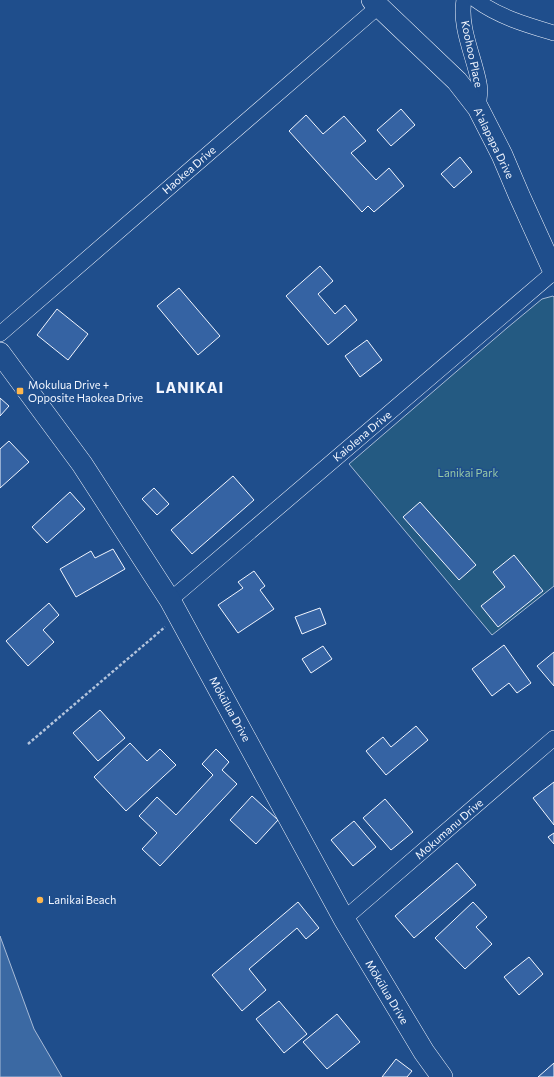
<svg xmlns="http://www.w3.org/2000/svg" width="554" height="1077" viewBox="0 0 554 1077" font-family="Commissioner,sans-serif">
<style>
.green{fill:#245a82;stroke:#a8bbd7}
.water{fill:#3b69a3;stroke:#a8bbd7}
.building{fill:#3563a3;stroke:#f2f6ff}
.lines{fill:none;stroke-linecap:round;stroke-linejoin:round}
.street-casing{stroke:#f2f6ff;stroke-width:16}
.secondary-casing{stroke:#f2f6ff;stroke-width:22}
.path{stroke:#b3c4dc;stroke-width:2.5;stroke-dasharray:3 2;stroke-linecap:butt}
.street{stroke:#1f4e8c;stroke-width:15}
.secondary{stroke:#1f4e8c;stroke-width:21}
.poi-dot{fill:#ffb74d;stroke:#1f4e8c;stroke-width:1.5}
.labels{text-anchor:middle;stroke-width:3;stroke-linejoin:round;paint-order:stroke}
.street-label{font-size:11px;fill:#f2f6ff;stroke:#1f4e8c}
.poi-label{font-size:11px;fill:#f2f6ff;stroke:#1f4e8c;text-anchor:start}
.park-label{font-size:11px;fill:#97c8a6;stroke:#1f4e8c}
.district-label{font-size:15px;font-weight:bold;letter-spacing:1px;fill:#f2f6ff;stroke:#1f4e8c}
</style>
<rect width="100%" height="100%" fill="#1f4e8c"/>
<polygon class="green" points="553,296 554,297 554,586 492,635 349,464 507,328 542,299"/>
<polygon class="water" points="0,936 34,1029 62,1077 0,1077"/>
<g class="building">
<polygon points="401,109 415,125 391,146 377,130"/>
<polygon points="306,115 323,134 344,116 366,141 351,153 376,180 389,168 404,186 374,212 368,206 362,212 289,131"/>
<polygon points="460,157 472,172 454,188 441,174"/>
<polygon points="320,266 333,281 318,294 335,314 345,305 357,320 328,345 286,296"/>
<polygon points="179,288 220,336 198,355 157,306"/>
<polygon points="57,309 88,334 68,360 37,335"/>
<polygon points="367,340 382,360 360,377 345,356"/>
<polygon points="0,398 9,406 0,416"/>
<polygon points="9,441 29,462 0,488 0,449"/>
<polygon points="233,476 254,500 192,554 171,530"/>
<polygon points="154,488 169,504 157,515 142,499"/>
<polygon points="70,492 85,509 47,543 32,527"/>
<polygon points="420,502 476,565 459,580 403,517"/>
<polygon points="113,549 125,569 76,597 60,569 91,551 95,558"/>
<polygon points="514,555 543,591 498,627 481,606 505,587 493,572"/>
<polygon points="254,571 265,586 260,590 274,609 238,633 218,605 243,588 238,582"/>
<polygon points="49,603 59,615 43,630 54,642 28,666 6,641"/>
<polygon points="320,608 326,624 302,634 295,617"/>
<polygon points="504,645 531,683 517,693 509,683 492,696 472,669"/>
<polygon points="323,646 332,659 311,673 302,659"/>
<polygon points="554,652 554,686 537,666"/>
<polygon points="100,710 125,738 98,761 73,733"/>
<polygon points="416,726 428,740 386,775 366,751 383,737 391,747"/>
<polygon points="130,743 147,761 160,749 176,765 126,811 94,777"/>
<polygon points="216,749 229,762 222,770 237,784 160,866 142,849 157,833 139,816 157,797 176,815 213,775 202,764"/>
<polygon points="554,782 554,825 533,798"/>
<polygon points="252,796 278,820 256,844 230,820"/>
<polygon points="385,799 413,832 391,850 363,818"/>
<polygon points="354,821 376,847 353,866 331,840"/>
<polygon points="554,833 554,844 548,837"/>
<polygon points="457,863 476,885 414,938 395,916"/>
<polygon points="298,902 319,928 306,939 297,928 249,969 266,990 242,1011 212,975"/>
<polygon points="473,902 487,917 476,927 492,944 465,969 435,938"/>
<polygon points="529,957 543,974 519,995 504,977"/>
<polygon points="279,1001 307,1034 284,1053 256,1019"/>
<polygon points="337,1014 360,1042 327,1069 303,1042"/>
<polygon points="396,1059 412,1071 407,1077 382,1077"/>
<polygon points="554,1063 554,1077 538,1077"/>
</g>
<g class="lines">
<g class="street-casing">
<g id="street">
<path d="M464 0C459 27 474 56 479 83 481 91 479 99 478 108"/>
<path d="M476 0C499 17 527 25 554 33"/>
<polyline points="0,334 379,6"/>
<polyline points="170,600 554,272"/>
<polyline points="344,919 554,738"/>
</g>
</g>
<g class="secondary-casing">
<g id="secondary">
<polyline points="372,0 457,81 478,108 502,155 519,195 554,272"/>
<polyline points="0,353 82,464 170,600 344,919 424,1052 442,1077"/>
</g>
</g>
<polyline class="path" points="28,744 165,627"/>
<use href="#street" class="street"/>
<use href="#secondary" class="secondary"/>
</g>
<g class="poi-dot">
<rect x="16" y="387" width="8" height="8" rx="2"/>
<circle cx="40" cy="900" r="4"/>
</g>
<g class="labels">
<g class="street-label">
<text transform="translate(472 54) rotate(78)" y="4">Koohoo Place</text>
<text transform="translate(494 143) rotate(64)" y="4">Aʻalapapa Drive</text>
<text transform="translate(189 170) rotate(-41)" y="4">Haokea Drive</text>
<text transform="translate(362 436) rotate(-40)" y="4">Kaiolena Drive</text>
<text transform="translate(230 709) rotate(61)" y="4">Mōkūlua Drive</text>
<text transform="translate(449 829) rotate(-41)" y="4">Mokumanu Drive</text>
<text transform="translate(387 992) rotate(59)" y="4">Mōkūlua Drive</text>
</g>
<g class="poi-label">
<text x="28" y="389">Mokulua Drive +<tspan x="28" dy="13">Opposite Haokea Drive</tspan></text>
<text x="48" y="904">Lanikai Beach</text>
</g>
<g class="park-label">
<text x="468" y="477">Lanikai Park</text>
</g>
<g class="district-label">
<text x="190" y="393">LANIKAI</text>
</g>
</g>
</svg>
